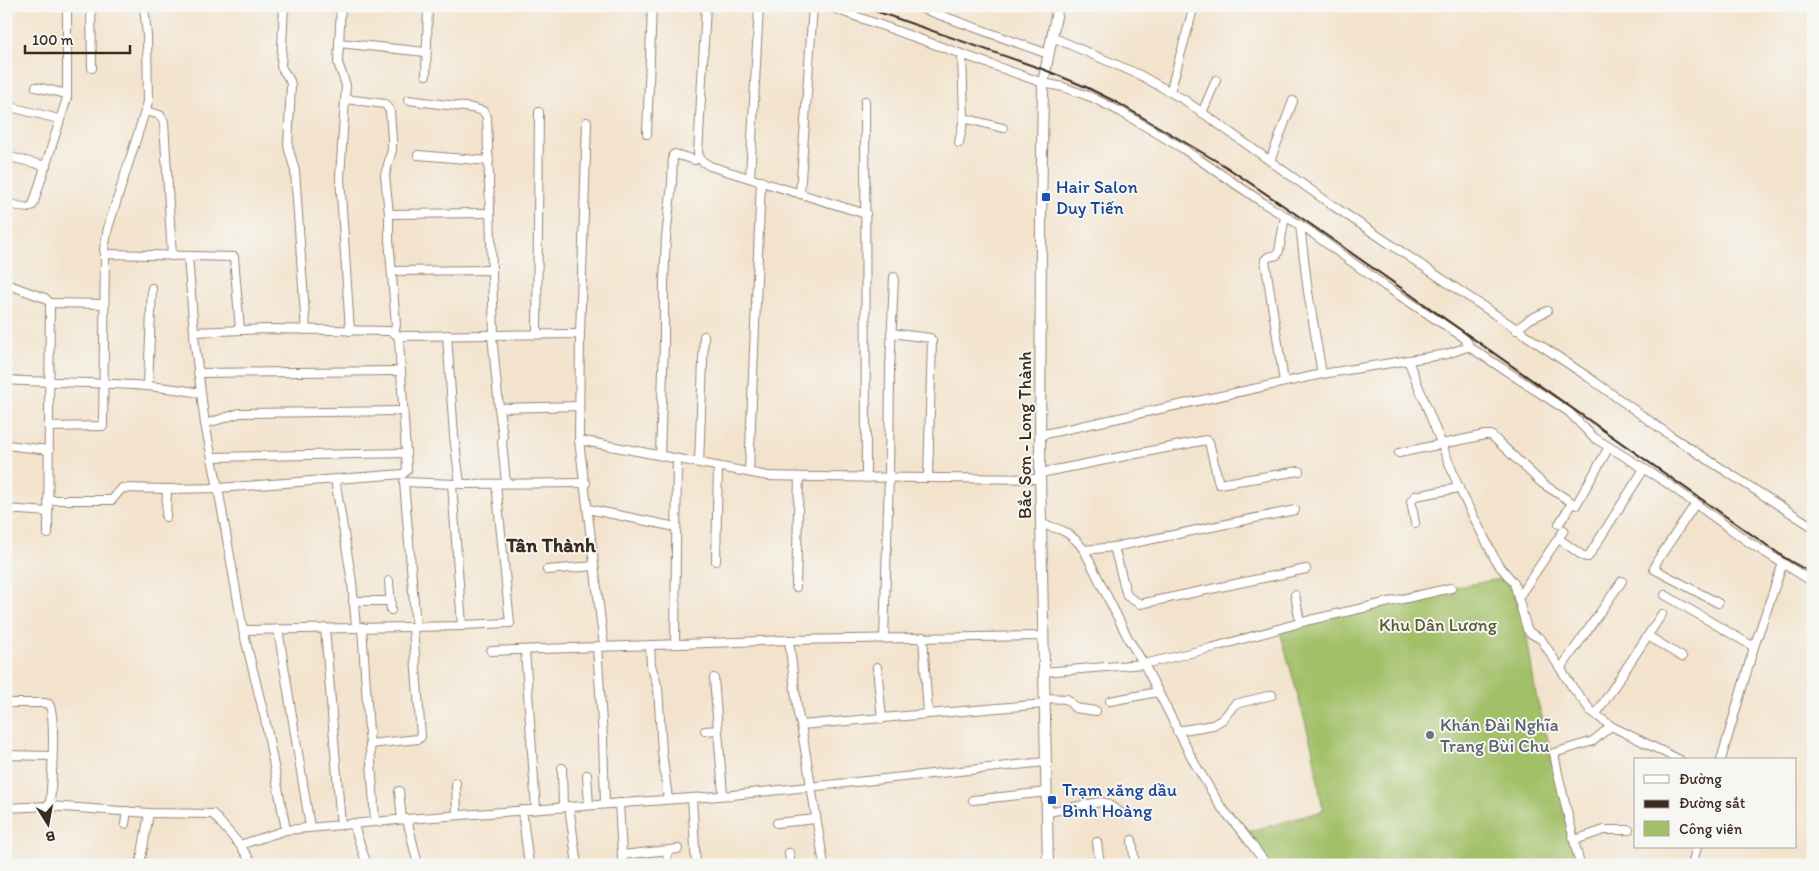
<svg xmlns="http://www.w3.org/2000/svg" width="1819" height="871" viewBox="0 0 1819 871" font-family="Itim,sans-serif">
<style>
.green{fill:#a2c067;stroke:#6e7542}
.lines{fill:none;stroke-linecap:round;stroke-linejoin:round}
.minor-casing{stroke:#978676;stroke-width:10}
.secondary-casing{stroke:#978676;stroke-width:12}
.minor{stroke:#fff;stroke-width:8}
.secondary{stroke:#fff;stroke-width:10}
.rail{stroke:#3b2a1e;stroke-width:2}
.transit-dot{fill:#1a4fb4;stroke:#f6f6f2;stroke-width:2}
.worship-dot{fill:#6b7280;stroke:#f6f6f2;stroke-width:2}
.labels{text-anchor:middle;stroke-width:4;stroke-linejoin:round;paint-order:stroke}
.transit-label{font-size:18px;fill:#164399;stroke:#f6f6f2;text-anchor:start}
.street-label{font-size:18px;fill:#3b2a1e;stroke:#f6f6f2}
.park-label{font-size:18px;fill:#5a5734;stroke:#f6f6f2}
.worship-label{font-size:18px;fill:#5b616d;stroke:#f6f6f2;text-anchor:start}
.quarter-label{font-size:20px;font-weight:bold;fill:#3b2a1e;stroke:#f6f6f2}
</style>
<rect width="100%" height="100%" fill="#f6f6f2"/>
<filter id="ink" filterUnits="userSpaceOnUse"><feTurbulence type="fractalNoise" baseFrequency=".02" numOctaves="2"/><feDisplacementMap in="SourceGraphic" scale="10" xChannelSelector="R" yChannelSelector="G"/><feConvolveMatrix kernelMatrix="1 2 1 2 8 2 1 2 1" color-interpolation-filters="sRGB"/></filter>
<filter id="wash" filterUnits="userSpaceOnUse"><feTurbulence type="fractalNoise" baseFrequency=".0096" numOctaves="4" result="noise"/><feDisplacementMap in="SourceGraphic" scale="20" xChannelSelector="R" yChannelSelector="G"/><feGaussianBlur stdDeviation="1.12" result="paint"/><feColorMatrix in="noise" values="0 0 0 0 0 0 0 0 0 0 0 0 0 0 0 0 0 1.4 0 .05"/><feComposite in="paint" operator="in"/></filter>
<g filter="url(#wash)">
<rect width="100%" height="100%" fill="#f3e3cd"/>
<polygon class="green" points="1510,577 1525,625 1536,695 1575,840 1580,865 1267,865 1243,833 1323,811 1312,747 1279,628 1451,588"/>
</g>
<g filter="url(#ink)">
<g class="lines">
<g class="minor-casing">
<g id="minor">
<polyline points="91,6 92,68"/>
<path d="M284 6 281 66C283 73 290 76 291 85L288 146 295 171 306 330"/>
<polyline points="341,6 338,63 346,85 340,177 350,331"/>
<polyline points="706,6 698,154 702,161 710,166 866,214"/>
<polyline points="827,6 1043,83 1063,87 1091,97 1121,112 1182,148 1265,204 1308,230 1385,286 1463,337 1468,343 1467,347 1447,354 1322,374 1040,435"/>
<polyline points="915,6 1048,54"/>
<polyline points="1052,37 1140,75 1186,101 1329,203 1588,377 1671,436 1813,527"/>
<polyline points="339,43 426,52"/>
<polyline points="426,75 428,6"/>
<polyline points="36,87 67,94"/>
<polyline points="1170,92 1194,6"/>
<polyline points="345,99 385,104 390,111 392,139 392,150 385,175 389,214 389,239 396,325 394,333"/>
<polyline points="408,100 472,108 483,111 487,117 494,335"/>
<polyline points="865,101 866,478"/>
<polyline points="6,106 59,119"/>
<polyline points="145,111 160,115 164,122 172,256"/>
<polyline points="1202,113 1216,80"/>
<polyline points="964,118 1003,128"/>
<polyline points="647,134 652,6"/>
<polyline points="959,143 964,118 962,55"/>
<polyline points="418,155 489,161"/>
<polyline points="6,156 46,166"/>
<polyline points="1270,161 1293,101"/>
<polyline points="750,178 759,6"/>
<polyline points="800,194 813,6"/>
<polyline points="6,203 27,208 33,205 67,98 67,6"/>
<polyline points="389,214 490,213"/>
<polyline points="6,215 9,204"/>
<polyline points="1300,225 1308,292 1322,374"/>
<polyline points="105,255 104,249 108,228 148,102 147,36 144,6"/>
<polyline points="188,256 195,345 205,424"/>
<polyline points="392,271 492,270"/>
<polyline points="6,284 45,298 50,303 48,534"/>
<polyline points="50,303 105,304"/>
<polyline points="1516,330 1530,319 1547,311"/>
<polyline points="194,332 268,329 389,331 396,333 399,340 406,453 212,457"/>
<polyline points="891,333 930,338 932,341 928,478"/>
<polyline points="537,334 539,112"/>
<polyline points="580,334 587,122"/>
<polyline points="447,335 454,436 460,484 586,483"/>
<polyline points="492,335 499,408"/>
<polyline points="398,336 580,334 579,440 768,476 814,477 1040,479"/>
<polyline points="1468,346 1569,412 1593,437 1664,481 1750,543 1813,582"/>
<polyline points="1408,360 1459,488 1497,563 1514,583 1527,629 1530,633 1541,639 1573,688 1591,711 1611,726 1680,760"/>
<polyline points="198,373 400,371"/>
<path d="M6 380C71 384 136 381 200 393"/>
<polyline points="1284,382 1265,260 1268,257 1277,255 1279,251 1285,216"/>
<polyline points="148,385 152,288"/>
<polyline points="49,427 103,426 105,255 106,254 234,257 240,330"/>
<polyline points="579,440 604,646"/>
<polyline points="6,445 49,450"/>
<polyline points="1399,453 1485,435 1491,435 1543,484 1576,505 1609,447"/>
<polyline points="660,455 664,343 664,283 666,238 672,183 673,155 675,154 695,160 699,158"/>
<polyline points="699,463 704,336"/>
<polyline points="749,472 761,181"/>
<polyline points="1040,473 1206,440 1209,442 1219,484 1299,471"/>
<polyline points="335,479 352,582 356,627"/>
<polyline points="506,483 502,442 503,437 499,408 579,406"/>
<polyline points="48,500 112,500 122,488 167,489 218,488 205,424 240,413 403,411"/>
<polyline points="1696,503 1657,561 1654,569 1718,603"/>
<polyline points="6,509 48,512"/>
<polyline points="588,509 676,527"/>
<polyline points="166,517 167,489"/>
<polyline points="1415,523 1411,501 1415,496 1459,488"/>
<path d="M1041 524C1062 529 1071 532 1084 550L1129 640 1144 664 1195 764 1221 807 1243 833 1267 865"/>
<polyline points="1559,524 1572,503"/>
<polyline points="1559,539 1583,556 1588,557 1644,469"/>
<polyline points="1114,547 1127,596 1140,604 1306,569"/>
<polyline points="1084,550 1114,547 1295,510"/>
<polyline points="716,561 718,467"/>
<polyline points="547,570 594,566"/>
<polyline points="389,581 391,610"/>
<polyline points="796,587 799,477"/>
<polyline points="1295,595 1300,622"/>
<polyline points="1665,595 1754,647"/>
<polyline points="1518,598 1564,530"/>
<polyline points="353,601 391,601"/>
<polyline points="462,625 510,623 496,484"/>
<polyline points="362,627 375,821"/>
<polyline points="416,627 404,482 456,484"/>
<polyline points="325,628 341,825"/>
<polyline points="278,629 310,827"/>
<polyline points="243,630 462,626 452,484"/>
<polyline points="1648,636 1682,657"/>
<polyline points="923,637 928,714"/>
<polyline points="884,639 889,477 890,369 894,277"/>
<polyline points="789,640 798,714 801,725"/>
<polyline points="675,644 677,459"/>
<polyline points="650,645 651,665 658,688 662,752 668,799"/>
<polyline points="597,646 603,738 605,804"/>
<polyline points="525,650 536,809"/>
<polyline points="491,651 789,640 1043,636"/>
<polyline points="877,667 882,719"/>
<polyline points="1561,668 1622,581"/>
<polyline points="1043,672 1144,664 1211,648 1310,620 1451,588"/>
<polyline points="714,678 723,795"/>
<polyline points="1044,698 1067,699 1075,708 1096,711"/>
<polyline points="1110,701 1158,692"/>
<path d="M6 703H44L49 704C57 718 51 786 50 806"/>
<polyline points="1596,714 1662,614"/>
<polyline points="705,731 718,730"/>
<polyline points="1177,731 1213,725 1223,719 1235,704 1272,695"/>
<polyline points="370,744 418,739 421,737 413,628"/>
<polyline points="6,755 52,756"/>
<polyline points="1721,760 1754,647 1783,563"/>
<polyline points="562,768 563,807"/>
<polyline points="587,775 589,805"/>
<polyline points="456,783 457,815"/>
<polyline points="399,791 402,819"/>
<polyline points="692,798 696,865"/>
<polyline points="973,800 1047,792"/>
<polyline points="619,803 622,855"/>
<polyline points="569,806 577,865"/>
<polyline points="6,808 50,806 149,813 213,814 240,845 253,865"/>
<polyline points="522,810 529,865"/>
<polyline points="1048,812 1100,802 1106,803 1121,813"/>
<polyline points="407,819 418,865"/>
<polyline points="353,823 367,865"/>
<polyline points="777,823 816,819"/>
<polyline points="125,824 127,811"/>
<polyline points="286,830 265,719 243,630 218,488 403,474 407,470 406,453"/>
<polyline points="1132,840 1135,865"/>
<polyline points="1575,840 1604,830 1629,830"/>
<polyline points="1097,842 1100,865"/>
<polyline points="240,845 286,830 407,819 732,795 1045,762"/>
<polyline points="667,851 668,865"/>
<polyline points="789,853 791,865"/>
<polyline points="140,865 149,813"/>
<polyline points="622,865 622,855 678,849"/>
<polyline points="824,865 801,725 1044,704"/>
<polyline points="1177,865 1224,864"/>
<polyline points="1580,865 1558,774 1554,753 1593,741 1611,726"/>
<polyline points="1692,865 1697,847"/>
</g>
</g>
<g class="secondary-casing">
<polyline id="secondary" points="1048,865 1040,473 1041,223 1043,83 1058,6"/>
</g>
<use href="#minor" class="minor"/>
<use href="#secondary" class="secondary"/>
<polyline class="rail" points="861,6 1045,70 1086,87 1118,103 1225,166 1303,219 1785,558 1813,574"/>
</g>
</g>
<g class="transit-dot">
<rect x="1041" y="192" width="10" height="10" rx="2.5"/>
<rect x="1047" y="795" width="10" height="10" rx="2.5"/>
</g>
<circle class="worship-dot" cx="1430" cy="735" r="5"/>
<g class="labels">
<g class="transit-label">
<text x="1056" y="193">Hair Salon<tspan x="1056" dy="21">Duy Tiến</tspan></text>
<text x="1062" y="796">Trạm xăng dầu<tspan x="1062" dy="21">Bình Hoàng</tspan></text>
</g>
<g class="street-label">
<text transform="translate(1025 435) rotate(-90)" y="6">Bắc Sơn - Long Thành</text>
</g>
<g class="park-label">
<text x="1438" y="631">Khu Dân Lương</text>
</g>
<g class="worship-label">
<text x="1440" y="731">Khán Đài Nghĩa<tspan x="1440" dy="21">Trang Bùi Chu</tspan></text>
</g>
<g class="quarter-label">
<text x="551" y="552">Tân Thành</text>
</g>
</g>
<rect width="1819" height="871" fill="none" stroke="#f6f6f2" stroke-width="25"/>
<rect x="1634" y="758" width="162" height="90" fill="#f6f6f2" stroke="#aba49d"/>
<rect x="1644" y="775" width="25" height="8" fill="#ffffff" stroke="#aba49d"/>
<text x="1679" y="784" font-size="15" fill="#3b2a1e">Đường</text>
<rect x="1644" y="800" width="25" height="8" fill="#3b2a1e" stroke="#aba49d"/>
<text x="1679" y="808" font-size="15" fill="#3b2a1e">Đường sắt</text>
<rect x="1644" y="821" width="25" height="15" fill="#a2c067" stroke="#aba49d"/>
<text x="1679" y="834" font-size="15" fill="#3b2a1e">Công viên</text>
<g transform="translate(48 824) rotate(169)" stroke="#f6f6f2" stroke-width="4" paint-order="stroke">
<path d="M0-4L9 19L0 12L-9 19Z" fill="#3b2a1e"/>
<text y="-8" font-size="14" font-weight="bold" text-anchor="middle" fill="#3b2a1e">B</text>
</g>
<path d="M25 45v8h105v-8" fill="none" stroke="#3b2a1e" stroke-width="2.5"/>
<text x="32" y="45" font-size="15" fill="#3b2a1e" stroke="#f6f6f2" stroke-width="4" paint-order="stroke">100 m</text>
</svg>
